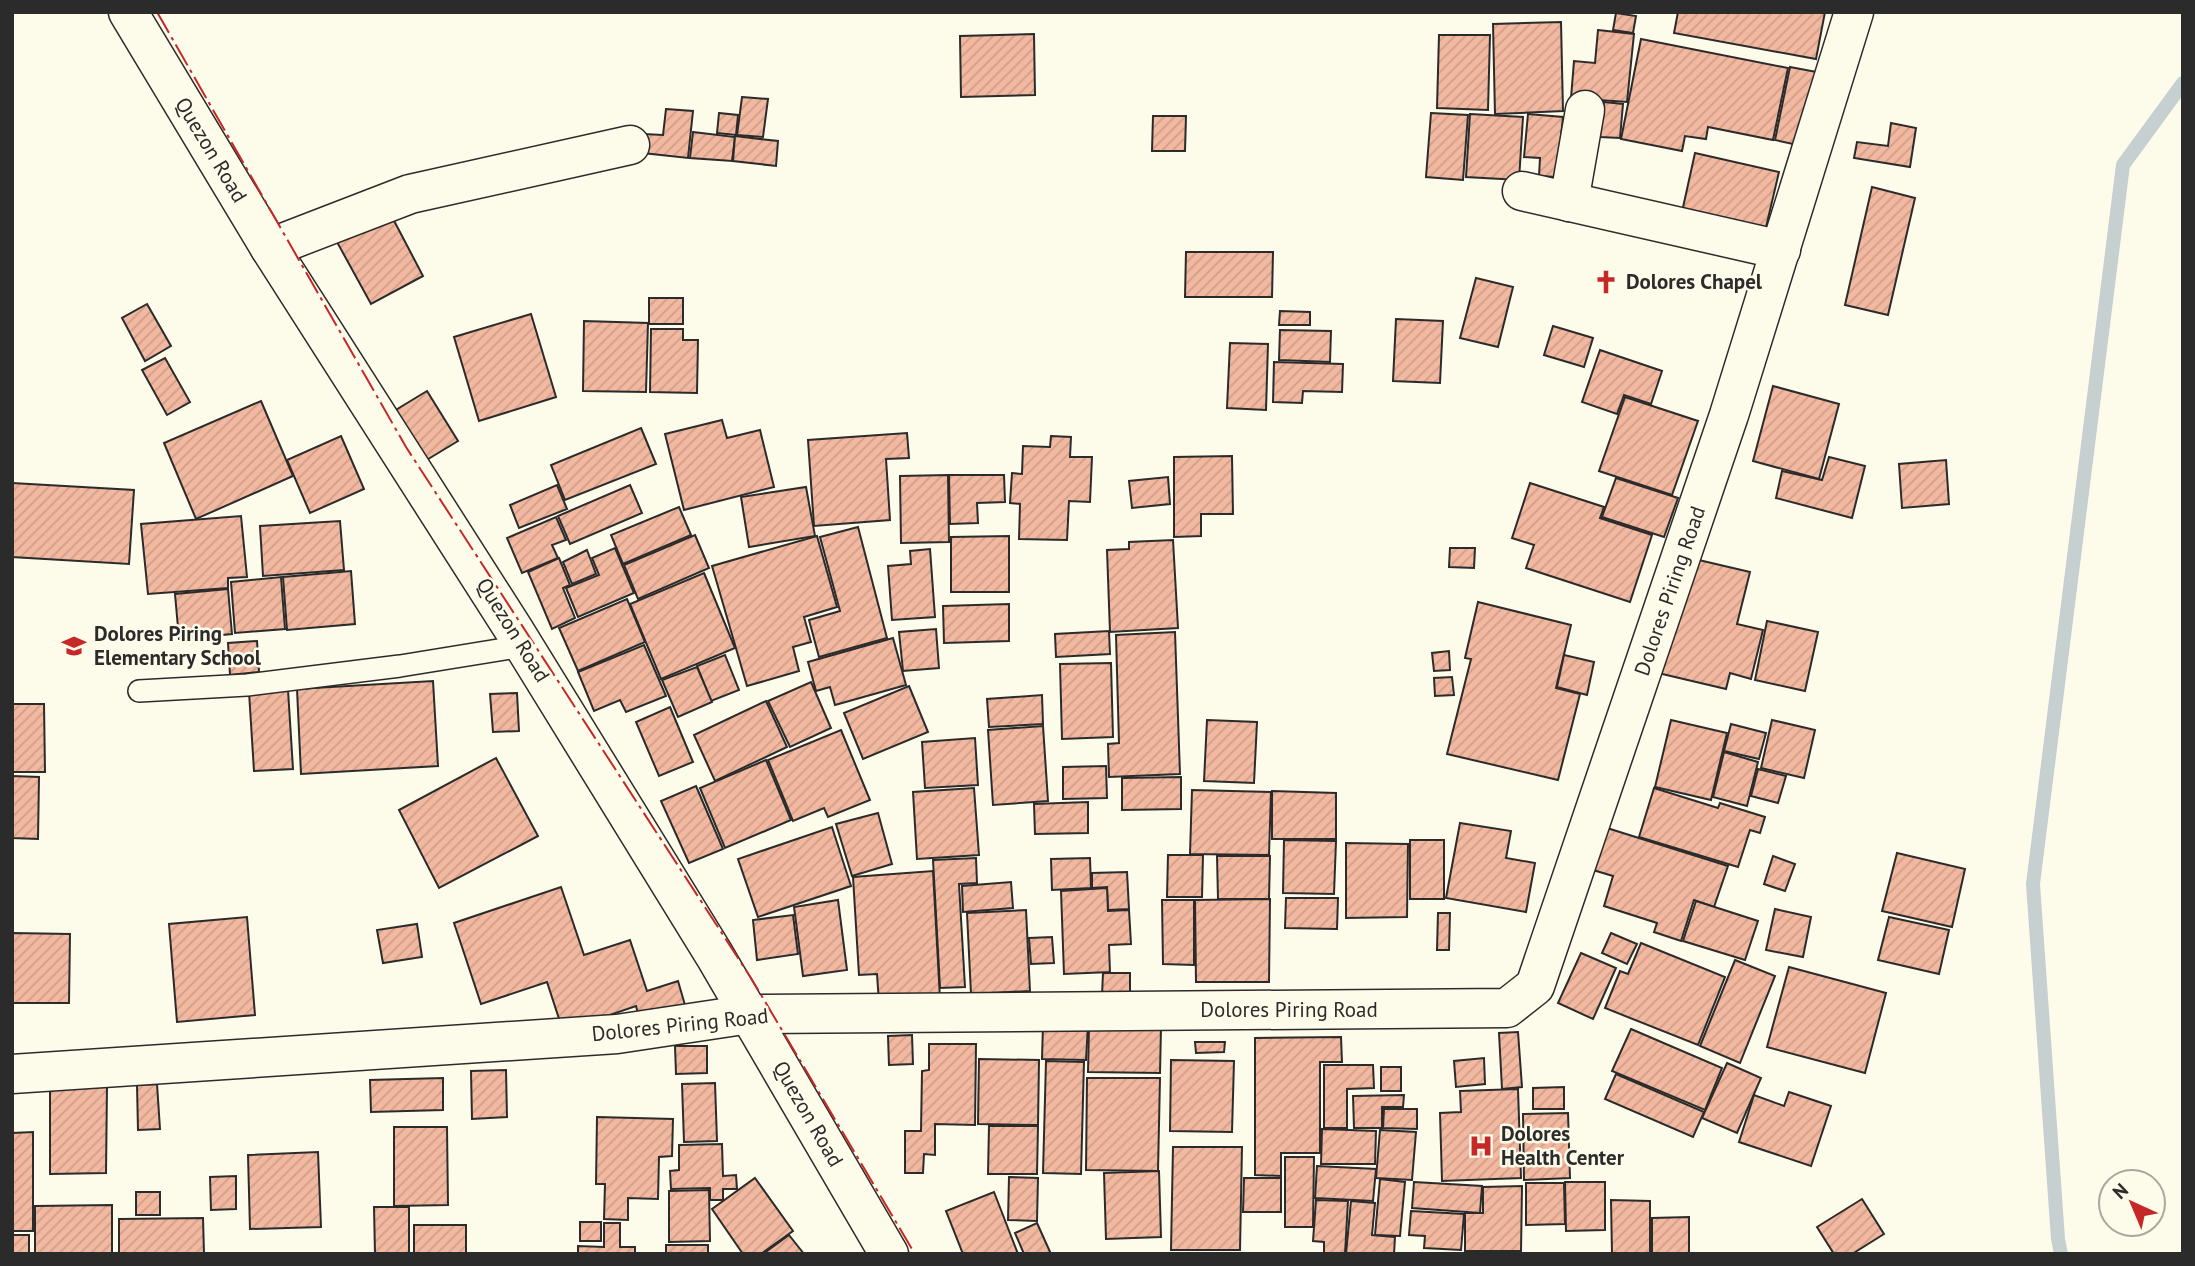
<svg xmlns="http://www.w3.org/2000/svg" width="2195" height="1266" viewBox="0 0 2195 1266" font-family="'PT Sans',sans-serif">
<style>
.lines{fill:none;stroke-linecap:round;stroke-linejoin:round}
.stream{stroke:#c7d0d0;stroke-width:14}
.building{fill:url(#building-hatch);stroke:#2b2b2b;stroke-width:2}
.lane-casing{stroke:#2b2b2b;stroke-width:24}
.street-casing{stroke:#2b2b2b;stroke-width:41}
.secondary-casing{stroke:#2b2b2b;stroke-width:41}
.lane{stroke:#fdfbea;stroke-width:21}
.street{stroke:#fdfbea;stroke-width:38}
.secondary{stroke:#fdfbea;stroke-width:38}
.power{stroke:#c62828;stroke-width:2;stroke-dasharray:24 5 3.5 5;stroke-linecap:butt}
.labels{text-anchor:middle;stroke-width:5;stroke-linejoin:round;paint-order:stroke}
.street-label{font-size:21px;fill:#2b2b2b;stroke:#fdfbea}
.poi-label{font-size:21px;font-weight:bold;fill:#2b2b2b;stroke:#fdfbea;text-anchor:start}
</style>
<defs>
<pattern id="building-hatch" width="6" height="6" patternUnits="userSpaceOnUse" patternTransform="scale(1.75)"><rect width="6" height="6" fill="#f2b8a0"/><path d="M-1 1l2-2M0 6l6-6M5 7l2-2" fill="none" stroke="#d09e8a"/></pattern>
</defs>
<rect width="100%" height="100%" fill="#fdfbea"/>
<g class="lines">
<polyline class="stream" points="2061,1254 2058,1239 2033,884 2123,165 2183,83"/>
</g>
<g class="building">
<polygon points="1678,12 1825,12 1816,59 1674,33"/>
<polygon points="1616,13 1636,16 1633,33 1613,30"/>
<polygon points="1561,22 1563,111 1495,114 1493,24"/>
<polygon points="1598,30 1634,34 1627,102 1571,98 1574,61 1595,63"/>
<polygon points="1034,34 1035,95 961,97 960,36"/>
<polygon points="1439,35 1490,35 1488,110 1437,108"/>
<polygon points="1641,39 1788,68 1773,140 1708,127 1706,139 1685,136 1682,151 1621,139"/>
<polygon points="1790,67 1822,73 1807,147 1775,140"/>
<polygon points="742,97 768,99 763,137 737,135"/>
<polygon points="1604,102 1623,104 1620,138 1600,137"/>
<polygon points="666,109 693,111 688,158 643,153 644,134 663,135"/>
<polygon points="719,113 738,115 736,135 717,133"/>
<polygon points="1431,113 1468,115 1463,180 1426,177"/>
<polygon points="1470,114 1523,117 1519,180 1466,177"/>
<polygon points="1528,114 1563,117 1557,177 1539,176 1540,158 1524,157"/>
<polygon points="1153,116 1186,116 1185,151 1152,151"/>
<polygon points="1891,123 1916,128 1910,167 1854,158 1857,142 1888,146"/>
<polygon points="693,132 735,137 732,161 690,158"/>
<polygon points="735,136 778,141 776,166 733,161"/>
<polygon points="1695,153 1779,172 1763,240 1680,221"/>
<polygon points="1872,187 1915,198 1888,315 1845,305"/>
<polygon points="390,213 423,276 371,304 337,242"/>
<polygon points="1186,252 1273,252 1272,297 1185,297"/>
<polygon points="1476,278 1513,287 1498,347 1460,338"/>
<rect x="649" y="298" width="34" height="26"/>
<polygon points="147,304 171,346 145,361 122,318"/>
<polygon points="1280,311 1310,312 1310,325 1279,325"/>
<polygon points="531,314 556,397 479,421 454,337"/>
<polygon points="1396,319 1443,321 1440,383 1393,381"/>
<polygon points="584,321 648,323 646,392 583,391"/>
<polygon points="1553,326 1593,338 1584,367 1544,355"/>
<polygon points="651,329 683,329 683,340 698,340 697,393 650,392"/>
<polygon points="1280,330 1331,331 1330,362 1279,360"/>
<polygon points="1230,343 1268,344 1266,410 1227,408"/>
<polygon points="1600,350 1662,371 1651,404 1624,395 1617,414 1582,402"/>
<polygon points="165,358 190,402 167,415 142,370"/>
<polygon points="1274,362 1343,364 1342,392 1303,391 1302,403 1273,402"/>
<polygon points="1773,386 1839,404 1819,479 1753,461"/>
<polygon points="427,391 458,441 425,461 394,411"/>
<polygon points="1625,397 1698,421 1672,495 1599,471"/>
<polygon points="261,401 293,476 196,519 164,443"/>
<polygon points="722,420 727,438 760,430 774,487 684,510 665,434"/>
<polygon points="641,428 656,464 565,500 551,465"/>
<polygon points="907,433 909,458 886,459 890,520 814,526 808,440"/>
<polygon points="341,436 364,489 310,513 287,460"/>
<polygon points="1051,436 1071,437 1070,457 1092,457 1090,502 1069,501 1067,540 1019,539 1020,504 1010,503 1012,473 1022,474 1023,446 1050,447"/>
<polygon points="1232,456 1233,514 1201,514 1201,536 1174,537 1174,457"/>
<polygon points="1829,457 1865,466 1852,518 1776,498 1782,471 1822,480"/>
<polygon points="1946,460 1949,504 1902,508 1899,464"/>
<polygon points="948,475 949,542 901,543 900,476"/>
<polygon points="949,475 1004,475 1005,502 977,503 978,523 950,524"/>
<polygon points="1168,477 1170,504 1132,508 1129,481"/>
<polygon points="1616,478 1678,498 1664,537 1602,517"/>
<polygon points="12,483 134,490 129,564 12,557"/>
<polygon points="1530,483 1604,507 1600,518 1652,535 1630,602 1526,568 1534,545 1512,538"/>
<polygon points="557,485 567,509 519,528 510,505"/>
<polygon points="630,485 642,513 570,544 558,516"/>
<polygon points="806,487 815,536 749,547 741,497"/>
<polygon points="679,507 691,535 623,564 611,535"/>
<polygon points="241,516 247,577 228,578 228,588 148,594 141,524"/>
<polygon points="556,517 566,540 552,545 558,558 522,573 507,538"/>
<polygon points="340,521 344,570 263,576 260,526"/>
<polygon points="858,527 887,638 819,657 809,620 840,611 820,537"/>
<polygon points="695,535 709,568 638,599 624,565"/>
<polygon points="817,536 837,607 804,617 811,642 793,647 799,671 747,686 712,566"/>
<polygon points="1009,536 1009,592 951,592 951,537"/>
<polygon points="1173,540 1178,628 1110,632 1107,550 1129,549 1129,542"/>
<polygon points="615,548 634,593 578,617 566,588 599,575 592,558"/>
<polygon points="1450,548 1475,548 1474,568 1449,567"/>
<polygon points="930,549 935,617 892,620 888,566 911,564 910,551"/>
<polygon points="587,550 596,574 572,584 563,562"/>
<polygon points="1686,557 1750,572 1737,624 1763,630 1751,679 1730,673 1726,689 1658,673"/>
<polygon points="559,558 570,585 563,588 575,618 552,629 528,572"/>
<polygon points="351,571 355,624 287,630 283,577"/>
<polygon points="704,573 735,648 661,679 630,604"/>
<polygon points="281,577 285,629 235,633 231,582"/>
<polygon points="228,589 232,634 179,639 175,594"/>
<polygon points="627,599 645,642 578,671 559,628"/>
<polygon points="1478,602 1571,625 1556,688 1580,694 1558,780 1447,754 1471,659 1465,658"/>
<polygon points="1009,604 1009,641 944,643 943,606"/>
<polygon points="1767,621 1818,632 1805,691 1755,680"/>
<polygon points="936,629 939,668 903,671 899,632"/>
<polygon points="1109,631 1110,654 1056,657 1055,634"/>
<polygon points="1175,632 1180,774 1109,777 1108,744 1119,743 1116,635"/>
<polygon points="893,638 906,685 835,705 830,687 816,691 808,662"/>
<polygon points="257,641 259,672 230,675 228,643"/>
<polygon points="644,645 666,696 626,712 620,700 594,711 578,672"/>
<polygon points="1449,651 1450,670 1434,671 1432,653"/>
<polygon points="725,655 739,690 711,701 697,666"/>
<polygon points="1564,655 1594,662 1587,695 1557,687"/>
<polygon points="1111,663 1113,737 1062,739 1060,664"/>
<polygon points="697,667 712,702 678,717 662,680"/>
<polygon points="1452,677 1454,695 1435,696 1434,678"/>
<polygon points="433,681 438,766 301,774 297,689"/>
<polygon points="811,682 831,728 790,747 768,701"/>
<polygon points="909,686 928,732 863,759 844,713"/>
<polygon points="288,690 293,769 254,771 249,692"/>
<polygon points="517,693 519,731 493,732 490,694"/>
<polygon points="1042,695 1043,724 989,727 987,699"/>
<polygon points="766,701 787,747 715,781 694,735"/>
<polygon points="12,704 44,704 45,772 12,772"/>
<polygon points="670,707 693,762 659,776 636,722"/>
<polygon points="1207,720 1257,722 1254,783 1204,781"/>
<polygon points="1671,720 1727,733 1711,800 1655,787"/>
<polygon points="1772,720 1815,730 1804,778 1761,768"/>
<polygon points="1731,724 1766,733 1759,759 1724,751"/>
<polygon points="1043,726 1048,801 993,805 988,730"/>
<polygon points="841,730 870,800 828,817 824,808 793,821 768,760"/>
<polygon points="975,738 978,785 925,788 922,742"/>
<polygon points="1724,752 1758,762 1747,806 1713,797"/>
<polygon points="496,758 538,836 439,888 399,810"/>
<polygon points="766,760 791,820 725,848 700,788"/>
<polygon points="1106,766 1107,798 1063,799 1063,767"/>
<polygon points="1758,769 1786,776 1778,803 1751,796"/>
<polygon points="12,776 39,777 38,839 12,838"/>
<polygon points="1181,777 1181,809 1122,810 1122,778"/>
<polygon points="696,786 723,849 689,863 661,801"/>
<polygon points="974,788 979,855 917,859 913,792"/>
<polygon points="1654,788 1718,808 1720,803 1765,817 1760,833 1750,830 1738,867 1639,837"/>
<polygon points="1192,790 1271,792 1269,855 1190,854"/>
<polygon points="1272,791 1336,793 1336,839 1272,839"/>
<polygon points="1088,802 1088,833 1035,834 1034,804"/>
<polygon points="878,813 892,864 852,876 836,824"/>
<polygon points="1460,823 1511,831 1506,858 1535,863 1526,912 1446,898"/>
<polygon points="832,827 851,886 758,917 738,859"/>
<polygon points="1607,828 1728,866 1714,907 1694,900 1681,941 1654,932 1657,923 1604,906 1613,876 1593,870"/>
<polygon points="1284,840 1336,841 1334,894 1283,893"/>
<rect x="1410" y="840" width="34" height="59"/>
<polygon points="1346,843 1408,844 1407,917 1346,918"/>
<polygon points="1897,853 1965,869 1952,927 1882,911"/>
<polygon points="1168,855 1203,855 1202,897 1167,897"/>
<polygon points="1217,856 1270,856 1269,899 1218,899"/>
<polygon points="1773,856 1795,864 1785,891 1764,884"/>
<polygon points="976,858 977,883 959,884 965,987 940,988 933,860"/>
<polygon points="1090,858 1091,888 1052,890 1051,859"/>
<polygon points="933,871 940,999 879,1003 877,974 859,975 853,877"/>
<polygon points="1127,872 1129,909 1108,910 1107,887 1092,888 1092,873"/>
<polygon points="1011,882 1013,908 963,912 962,886"/>
<polygon points="561,887 584,955 630,940 647,991 678,981 685,1005 640,1021 636,1006 563,1031 547,982 481,1004 454,923"/>
<polygon points="1107,888 1108,911 1129,910 1131,944 1109,945 1110,972 1064,974 1061,891"/>
<polygon points="1286,898 1338,898 1337,929 1285,928"/>
<polygon points="1270,899 1269,982 1196,982 1195,900"/>
<polygon points="838,900 847,970 803,976 794,907"/>
<polygon points="1162,900 1194,900 1194,965 1163,964"/>
<polygon points="1696,901 1758,921 1745,960 1683,941"/>
<polygon points="1775,909 1811,917 1803,957 1766,950"/>
<polygon points="1026,910 1030,991 971,994 967,913"/>
<polygon points="1438,913 1450,913 1449,950 1437,950"/>
<polygon points="793,915 798,954 757,960 753,920"/>
<polygon points="247,917 255,1015 177,1022 169,924"/>
<polygon points="1889,917 1949,930 1939,974 1878,960"/>
<polygon points="417,924 422,957 383,963 377,930"/>
<polygon points="13,933 70,934 69,1003 13,1003"/>
<polygon points="1611,933 1637,944 1627,964 1602,953"/>
<polygon points="1052,937 1054,963 1031,964 1029,938"/>
<polygon points="1641,943 1725,977 1698,1045 1605,1008 1620,971 1628,974"/>
<polygon points="1581,953 1616,968 1593,1019 1558,1003"/>
<polygon points="1735,960 1775,976 1740,1063 1700,1046"/>
<polygon points="1789,967 1886,993 1865,1073 1767,1047"/>
<polygon points="1103,973 1130,973 1130,995 1102,995"/>
<polygon points="1043,1024 1088,1025 1086,1060 1042,1059"/>
<polygon points="1089,1026 1161,1027 1160,1073 1088,1072"/>
<polygon points="1631,1029 1722,1068 1705,1110 1612,1071"/>
<polygon points="1518,1032 1522,1087 1502,1089 1499,1033"/>
<polygon points="912,1035 913,1064 889,1065 888,1036"/>
<polygon points="1341,1037 1342,1062 1320,1062 1320,1153 1281,1153 1281,1176 1255,1175 1255,1038"/>
<polygon points="1195,1042 1225,1042 1224,1052 1196,1053"/>
<polygon points="929,1044 976,1044 975,1125 935,1124 935,1155 924,1154 923,1173 905,1173 905,1131 921,1131 922,1071 929,1070"/>
<polygon points="675,1046 707,1046 707,1073 676,1074"/>
<polygon points="1484,1058 1485,1084 1456,1087 1454,1061"/>
<polygon points="979,1059 1039,1060 1038,1125 978,1124"/>
<polygon points="1171,1060 1234,1061 1232,1132 1170,1131"/>
<polygon points="1046,1061 1084,1062 1081,1174 1043,1173"/>
<polygon points="1727,1063 1761,1078 1737,1133 1702,1118"/>
<polygon points="1324,1065 1373,1065 1374,1088 1347,1089 1347,1128 1324,1128"/>
<rect x="1381" y="1067" width="20" height="24"/>
<polygon points="506,1070 507,1117 472,1119 471,1071"/>
<polygon points="1616,1074 1704,1112 1693,1137 1605,1099"/>
<polygon points="443,1078 443,1110 371,1112 370,1080"/>
<polygon points="1087,1078 1160,1078 1158,1171 1086,1170"/>
<polygon points="715,1083 717,1141 684,1142 682,1084"/>
<polygon points="157,1084 160,1129 138,1130 137,1085"/>
<polygon points="107,1086 106,1173 50,1174 50,1087"/>
<polygon points="1564,1087 1564,1109 1533,1109 1533,1088"/>
<polygon points="1518,1089 1521,1178 1442,1181 1440,1113 1461,1112 1460,1091"/>
<polygon points="1789,1092 1831,1106 1811,1166 1739,1142 1754,1095 1784,1106"/>
<polygon points="1404,1095 1403,1107 1382,1107 1382,1128 1354,1128 1353,1096"/>
<polygon points="1384,1109 1417,1109 1417,1129 1383,1128"/>
<polygon points="1568,1113 1570,1178 1524,1180 1523,1114"/>
<polygon points="597,1117 673,1119 672,1156 659,1157 658,1199 628,1198 628,1220 604,1219 605,1184 596,1184"/>
<polygon points="989,1126 1038,1126 1037,1174 988,1174"/>
<polygon points="394,1127 447,1127 448,1205 394,1206"/>
<polygon points="1322,1129 1376,1131 1375,1164 1321,1164"/>
<polygon points="1380,1130 1416,1132 1412,1180 1376,1178"/>
<polygon points="33,1132 33,1231 12,1231 12,1133"/>
<polygon points="722,1144 723,1176 736,1175 737,1189 723,1189 723,1200 710,1200 710,1188 671,1189 670,1171 679,1170 679,1145"/>
<polygon points="1173,1147 1242,1147 1240,1250 1171,1250"/>
<polygon points="318,1152 321,1227 250,1229 248,1155"/>
<polygon points="1285,1157 1314,1157 1313,1227 1285,1227"/>
<polygon points="1317,1166 1376,1169 1373,1201 1315,1198"/>
<polygon points="1159,1171 1161,1237 1106,1239 1104,1173"/>
<polygon points="236,1176 236,1209 211,1210 210,1177"/>
<polygon points="1009,1177 1038,1178 1037,1221 1008,1220"/>
<polygon points="755,1178 793,1231 761,1254 743,1254 712,1209"/>
<polygon points="1244,1178 1281,1178 1281,1212 1243,1212"/>
<polygon points="1380,1179 1405,1182 1400,1236 1375,1235"/>
<polygon points="1414,1182 1482,1186 1480,1213 1412,1208"/>
<polygon points="1565,1182 1605,1182 1605,1230 1566,1231"/>
<polygon points="1526,1183 1564,1183 1565,1224 1526,1225"/>
<polygon points="1522,1186 1521,1251 1465,1251 1465,1213 1483,1213 1483,1187"/>
<polygon points="709,1190 710,1241 669,1242 669,1191"/>
<rect x="136" y="1192" width="24" height="23"/>
<polygon points="994,1192 1018,1254 963,1254 946,1211"/>
<polygon points="1862,1199 1884,1234 1852,1254 1834,1254 1817,1227"/>
<polygon points="1316,1200 1348,1201 1345,1254 1324,1253 1324,1242 1313,1241"/>
<polygon points="1611,1200 1650,1201 1650,1254 1612,1254"/>
<polygon points="1351,1201 1375,1203 1372,1235 1395,1237 1394,1254 1346,1254"/>
<polygon points="112,1205 112,1254 35,1254 35,1206"/>
<polygon points="374,1207 409,1207 409,1254 375,1254"/>
<polygon points="1411,1211 1464,1214 1461,1250 1424,1248 1425,1236 1409,1235"/>
<polygon points="1689,1217 1689,1254 1652,1254 1652,1218"/>
<polygon points="203,1218 204,1254 119,1254 119,1219"/>
<rect x="580" y="1222" width="21" height="19"/>
<polygon points="604,1223 620,1223 620,1247 635,1247 635,1254 578,1254 578,1246 604,1247"/>
<polygon points="1037,1223 1051,1254 1024,1254 1015,1233"/>
<rect x="414" y="1225" width="52" height="29"/>
<rect x="12" y="1235" width="17" height="19"/>
<polygon points="789,1235 804,1254 763,1254"/>
<rect x="666" y="1245" width="42" height="9"/>
</g>
<g class="lines">
<g class="lane-casing">
<polyline id="lane" points="139,691 247,685 400,666 523,646"/>
</g>
<g class="street-casing">
<g id="street">
<polyline points="1522,191 1781,250"/>
<polyline points="1569,202 1585,110"/>
<polyline points="270,248 410,194 630,145"/>
<polyline points="12,1074 617,1034 750,1014 1507,1008 1535,986 1729,415 1854,12"/>
</g>
</g>
<g class="secondary-casing">
<polyline id="secondary" points="128,12 270,248 514,630 715,956 889,1254"/>
</g>
<use href="#lane" class="lane"/>
<use href="#street" class="street"/>
<use href="#secondary" class="secondary"/>
<polyline class="power" points="157,12 406,447 751,978 915,1254"/>
</g>
<defs>
<g id="church-bare" transform="scale(1.89)"><path d="M-1.2-6h2.4v3.5h3.3v2.4h-3.3V6h-2.4V-.1h-3.3v-2.4h3.3Z" fill="#c62828" stroke="#fdfbea" stroke-width="2.5" paint-order="stroke"/></g>
<g id="school-bare" transform="scale(1.89)"><path d="M0-5L7-2L0 1L-7-2ZM-4 1L0 2.5L4 1V4Q0 6-4 4Z" fill="#c62828" stroke="#fdfbea" stroke-width="2.5" paint-order="stroke"/></g>
<g id="hospital-bare" transform="scale(1.89)"><path d="M-5-5h3v3.5h4V-5h3V5h-3V1.5h-4V5h-3Z" fill="#c62828" stroke="#fdfbea" stroke-width="2.5" paint-order="stroke"/></g>
</defs>
<g fill-rule="evenodd">
<use href="#church-bare" x="1606" y="282"/>
<use href="#school-bare" x="74" y="646"/>
<use href="#hospital-bare" x="1481" y="1146"/>
</g>
<g class="labels">
<g class="street-label">
<text transform="translate(211 150) rotate(59)" y="7">Quezon Road</text>
<text transform="translate(1670 591) rotate(-71)" y="7">Dolores Piring Road</text>
<text transform="translate(513 630) rotate(58)" y="7">Quezon Road</text>
<text x="1289" y="1017">Dolores Piring Road</text>
<text transform="translate(680 1025) rotate(-6)" y="7">Dolores Piring Road</text>
<text transform="translate(808 1114) rotate(60)" y="7">Quezon Road</text>
</g>
<g class="poi-label">
<text x="1626" y="289">Dolores Chapel</text>
<text x="94" y="641">Dolores Piring<tspan x="94" dy="24">Elementary School</tspan></text>
<text x="1501" y="1141">Dolores<tspan x="1501" dy="24">Health Center</tspan></text>
</g>
</g>
<rect width="2195" height="1266" fill="none" stroke="#2b2b2b" stroke-width="28"/>
<g transform="translate(2132 1203) rotate(316)"><circle r="33" fill="#fdfbea" stroke="#a9a89e" stroke-width="2"/>
<path d="M0-5L12 26L0 18L-12 26Z" fill="#c62828"/>
<text y="-10" font-size="19" font-weight="bold" text-anchor="middle" fill="#2b2b2b">N</text>
</g>
</svg>
